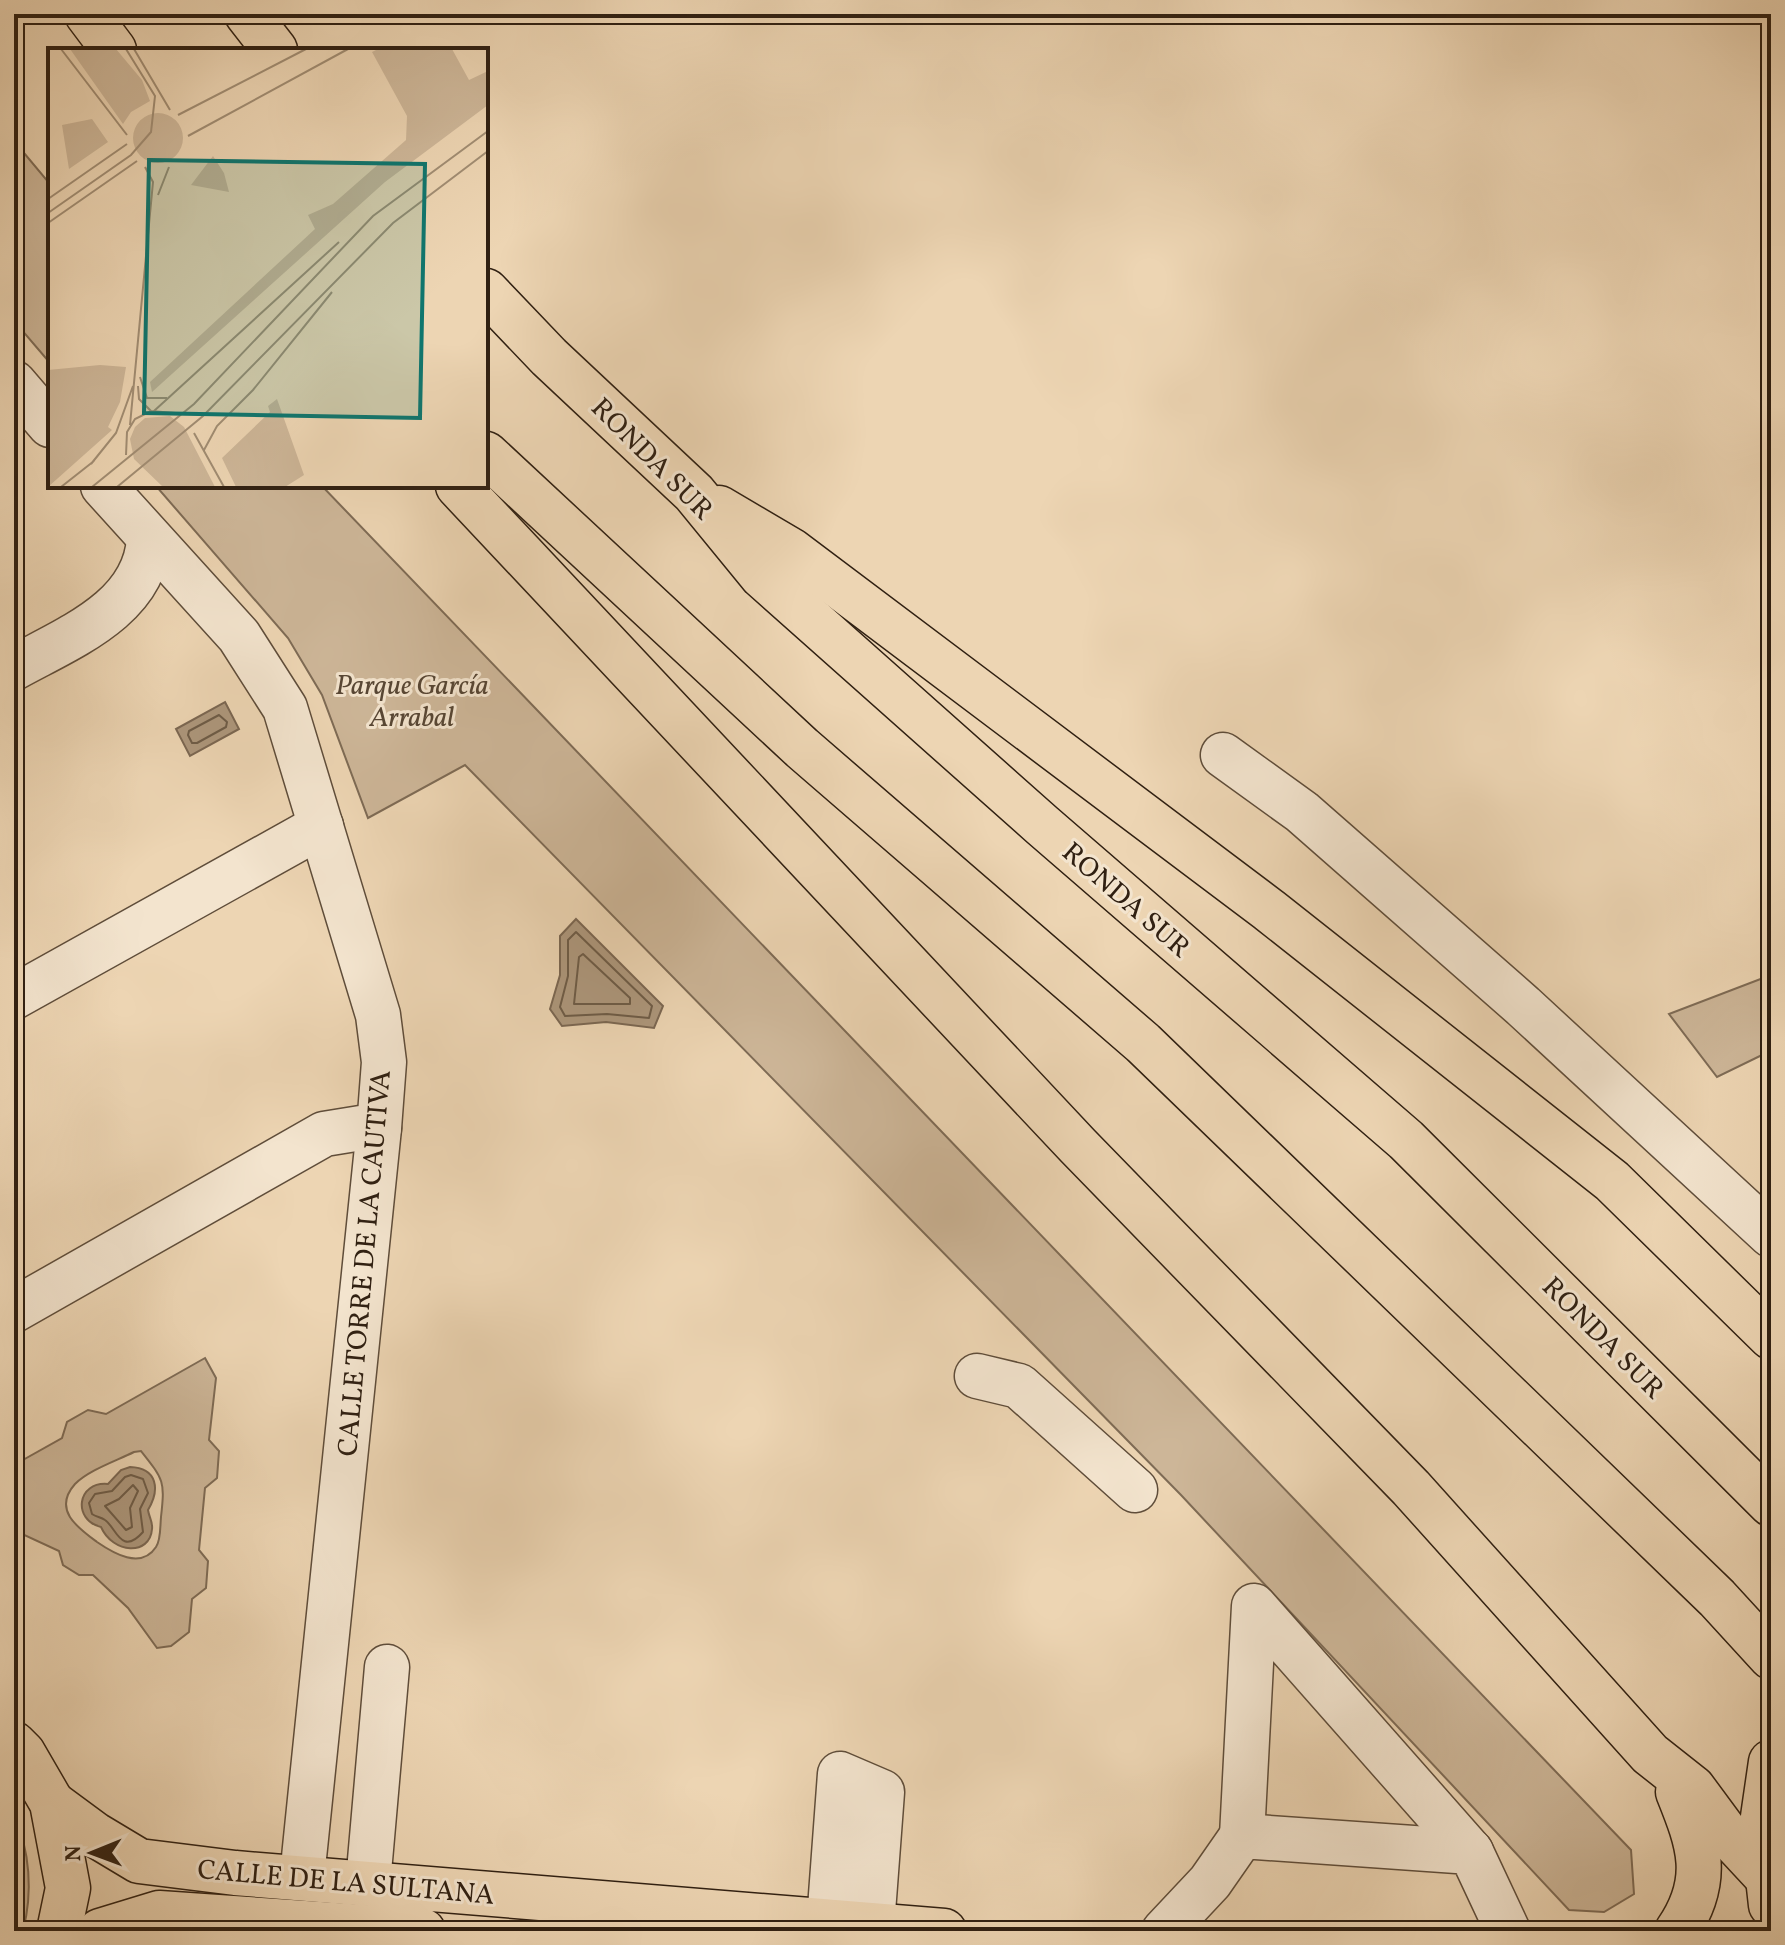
<svg xmlns="http://www.w3.org/2000/svg" width="1785" height="1945" viewBox="0 0 1785 1945" font-family="Vollkorn,serif">
<style>
.green{fill:#cdb698;stroke:#7e6b55;stroke-width:2;fill-rule:evenodd}
.water{fill:#ad977c;stroke:#7b6752;stroke-width:2}
.lines{fill:none;stroke-linecap:round;stroke-linejoin:round}
.shore{stroke:#6e5c47;stroke-width:2}
.minor-casing{stroke:#5f4d3a;stroke-width:47}
.major-casing{stroke:#302012;stroke-width:47}
.highway-casing{stroke:#302012;stroke-width:47}
.minor{stroke:#f3e4ce;stroke-width:44}
.major{stroke:#edd5b3;stroke-width:44}
.highway{stroke:#edd5b3;stroke-width:44}
.labels{text-anchor:middle;stroke-width:6;stroke-linejoin:round;paint-order:stroke}
.street-label{font-size:28px;fill:#302012;stroke:#f3e4ce}
.park-label{font-size:28px;font-style:italic;fill:#574634;stroke:#f3e4ce}
.inset-road{fill:none;stroke:#a18d73;stroke-width:2}
.view{fill:#0f766e;fill-opacity:0.15;stroke:#0f766e;stroke-width:4}
.inset-edge{fill:none;stroke:#302012;stroke-width:4}
</style>
<rect width="100%" height="100%" fill="#edd5b3"/>
<filter id="stains"><feTurbulence type="fractalNoise" baseFrequency=".0025" numOctaves="4"/><feColorMatrix values="0 0 0 0 .2 0 0 0 0 .09 0 0 0 0 .02 0 0 0 .5 -.17"/></filter>
<radialGradient id="worn" r=".72"><stop offset=".6" stop-color="#630" stop-opacity="0"/><stop offset="1" stop-color="#630" stop-opacity=".3"/></radialGradient>
<g class="green">
<polygon points="14,141 50,184 50,363 14,321"/>
<polygon points="156,486 322,486 1631,1850 1634,1894 1604,1912 1569,1910 1181,1495 465,765 368,818 322,695 288,638"/>
<polygon points="1771,975 1771,1062 1762,1055 1717,1077 1669,1014"/>
<path d="M205 1358 216 1378 209 1440 219 1451 217 1478 205 1488 199 1550 208 1561 206 1588 192 1599 189 1632 171 1646 157 1648 128 1608 93 1575H79L63 1565 59 1551 18 1532 14 1533V1465L62 1438 67 1422 88 1410 106 1414ZM141 1451C164 1480 165 1481 161 1517 160 1527 161 1540 156 1547 141 1570 113 1553 97 1542 78 1528 52 1510 75 1484 89 1470 116 1461 134 1452Z"/>
<path d="M14 1815C30 1851 33 1892 23 1931H14Z"/>
</g>
<g class="water">
<polygon points="225,702 239,729 190,756 176,729"/>
<polygon points="576,919 663,1006 654,1028 606,1022 562,1026 550,1009 560,975 560,936"/>
<path d="M130 1467C158 1468 160 1490 148 1510 149 1517 153 1522 152 1529 150 1556 113 1554 101 1527 72 1520 77 1481 108 1484L121 1470Z"/>
</g>
<g class="lines">
<g class="shore">
<polygon points="219,715 227,722 226,727 197,743 192,743 188,735 189,731"/>
<polygon points="576,932 652,1006 649,1018 607,1014 565,1016 560,1007 568,976 568,940"/>
<polygon points="583,954 630,998 630,1004 574,1004 579,957"/>
<path d="M131 1475 143 1479 148 1493 140 1509 143 1532C121 1557 116 1527 105 1520 101 1517 96 1517 92 1514L89 1503 95 1494 112 1491 125 1477Z"/>
<polygon points="133,1485 138,1491 130,1508 132,1527 126,1530 105,1506 119,1499"/>
</g>
<g class="minor-casing">
<g id="minor">
<polyline points="14,383 50,425"/>
<polyline points="103,486 239,636 285,708 378,1015 384,1062 379,1128 302,1877"/>
<path d="M14 668C68 638 145 609 149 539"/>
<polyline points="1223,755 1302,812 1523,1006 1771,1235"/>
<polyline points="14,997 321,826"/>
<polyline points="14,1310 324,1134 361,1128 379,1128"/>
<polyline points="977,1376 1019,1386 1135,1490"/>
<polyline points="1242,1836 1254,1606 1471,1852"/>
<polyline points="368,1883 387,1667"/>
<polyline points="829,1922 840,1774 882,1792 872,1925"/>
<polyline points="1164,1931 1210,1882 1242,1836 1471,1852 1508,1931"/>
</g>
</g>
<g class="major-casing">
<g id="major">
<polyline points="14,1744 23,1753 52,1803 68,1888 59,1931"/>
<polyline points="1771,1762 1762,1824 1771,1905"/>
<polyline points="52,1803 94,1834 139,1861 235,1873 944,1931"/>
<polyline points="100,1931 159,1913 423,1931"/>
</g>
</g>
<g class="highway-casing">
<g id="highway">
<polyline points="87,14 114,50"/>
<polyline points="247,14 275,50"/>
<polyline points="486,291 549,357 694,493 762,576 1042,825 1406,1140 1771,1504"/>
<polyline points="486,454 802,748 1143,1043 1717,1598 1771,1657"/>
<polyline points="458,486 1078,1146 1411,1488 1650,1754 1693,1788 1727,1834 1767,1877"/>
<polyline points="719,508 792,551 1269,910 1612,1181 1771,1337"/>
<path d="M1677 1931C1712 1880 1699 1844 1678 1792"/>
</g>
</g>
<use href="#minor" class="minor"/>
<use href="#major" class="major"/>
<use href="#highway" class="highway"/>
</g>
<g class="labels">
<g class="street-label">
<text transform="translate(653 458) rotate(45)" y="10">RONDA SUR</text>
<text transform="translate(1127 899) rotate(41)" y="10">RONDA SUR</text>
<text transform="translate(363 1263) rotate(-85)" y="10">CALLE TORRE DE LA CAUTIVA</text>
<text transform="translate(1604 1337) rotate(45)" y="10">RONDA SUR</text>
<text transform="translate(346 1881) rotate(5)" y="10">CALLE DE LA SULTANA</text>
</g>
<g class="park-label">
<text x="412" y="694">Parque García<tspan x="412" dy="32">Arrabal</tspan></text>
</g>
</g>
<g transform="translate(48 48)">
<rect width="440" height="440" fill="#edd5b3"/>
<path d="M22 1H68L94 32 102 53 83 64 75 76ZM330 1H404L421 32 440 23V57L337 134 104 344 102 334 267 181 260 167 285 156 358 92 359 68 324 4ZM85 90a25 25 0 1 1 50 0a25 25 0 1 1-50 0ZM44 71 60 94 21 121 14 77ZM165 108 176 125 181 144 143 137ZM52 317 78 319 72 354 60 379 64 382 0 439V322ZM229 351 256 427 237 439H188L174 410 222 364 220 358ZM122 368 136 379 167 439H115L86 411 82 391 87 379 97 370Z" fill="#cdb698"/>
<path class="inset-road" d="M13 1 79 87M86 1 122 62M130 67 258 1M140 88 300 1M110 147 121 119M0 151 79 96M0 165 83 107 103 84 107 48 78 1M0 175 89 113M92 329 99 350H119M90 338 91 351 103 363M106 363 291 194M82 377 105 134 97 119M146 385 176 439M156 402 169 378 205 342 284 244M78 407 79 384 87 371 103 363 127 365M43 416 68 385 85 338M13 439 46 413M44 439 146 356 325 168 440 83M69 439 155 368 345 175 440 103"/>
<path class="view" d="M101 112 377 116 372 370 96 365Z"/>
<rect width="440" height="440" class="inset-edge"/>
</g>
<rect width="1785" height="1945" fill="none" stroke="#edd5b3" stroke-width="48"/>
<rect x="16" y="16" width="1753" height="1913" fill="none" stroke="#302012" stroke-width="4"/>
<rect x="24" y="24" width="1737" height="1897" fill="none" stroke="#302012" stroke-width="2"/>
<g transform="translate(92 1853) rotate(269)" stroke="#f3e4ce" stroke-width="6" paint-order="stroke">
<path d="M0-6L14 30L0 20L-14 30Z" fill="#302012"/>
<text y="-12" font-size="22" font-weight="bold" text-anchor="middle" fill="#302012">N</text>
</g>
<rect width="100%" height="100%" filter="url(#stains)"/>
<rect width="100%" height="100%" fill="url(#worn)"/>
</svg>
